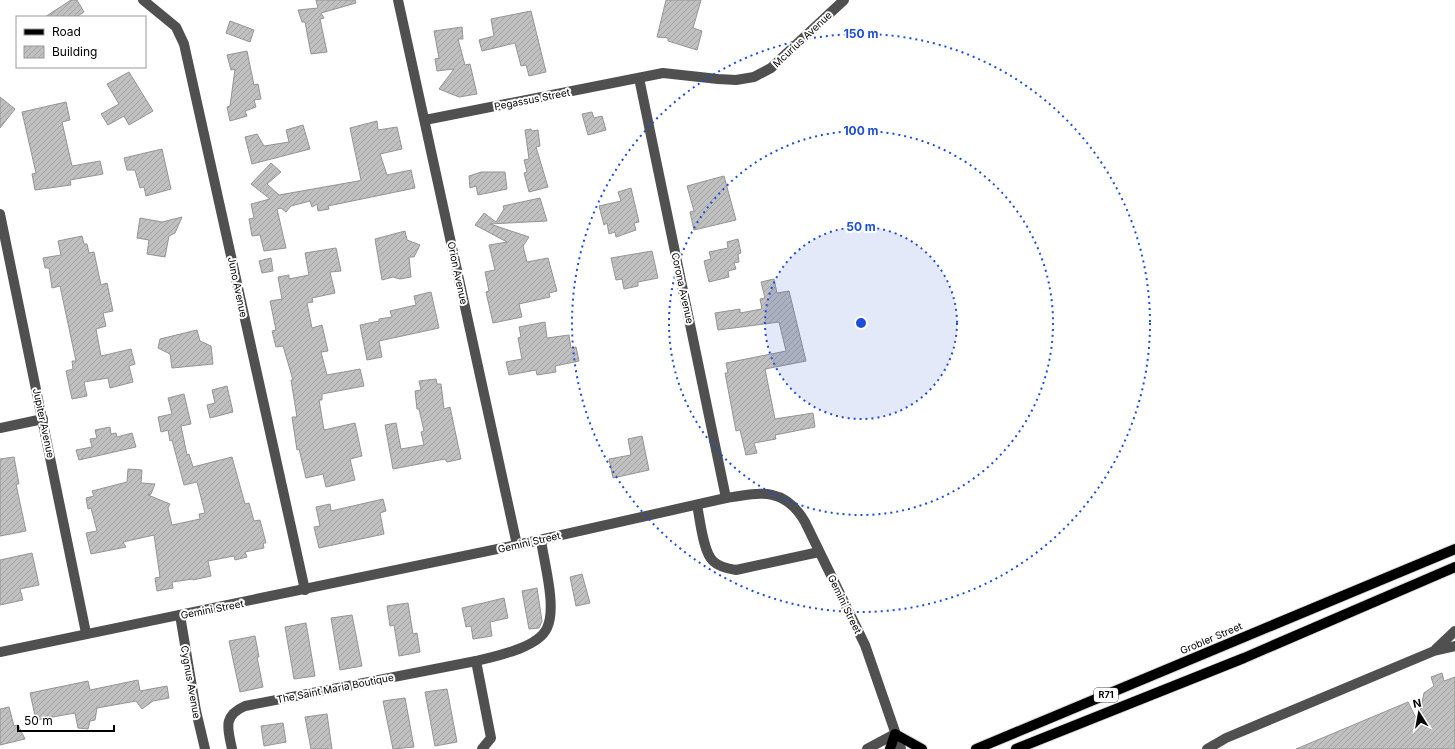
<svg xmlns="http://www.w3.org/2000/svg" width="1455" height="749" viewBox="0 0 1455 749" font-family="Inter,sans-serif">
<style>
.building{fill:url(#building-hatch);stroke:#949494}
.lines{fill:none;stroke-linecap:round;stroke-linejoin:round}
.major-casing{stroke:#dbdbdb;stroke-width:12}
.minor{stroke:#505050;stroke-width:10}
.major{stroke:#000;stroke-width:10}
.ring{fill:none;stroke:#1d4ed8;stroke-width:2;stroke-dasharray:2 4}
.labels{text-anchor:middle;stroke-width:4;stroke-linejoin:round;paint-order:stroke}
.shield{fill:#fff;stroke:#4c4c4c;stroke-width:1}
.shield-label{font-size:9px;font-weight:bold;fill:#000}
.street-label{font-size:10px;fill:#000;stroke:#fff}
.centre{fill:#1d4ed8;stroke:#fff;stroke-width:2}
.ring-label{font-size:12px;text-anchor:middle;font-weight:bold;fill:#1d4ed8;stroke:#fff;stroke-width:4;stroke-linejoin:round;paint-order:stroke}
</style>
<defs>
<pattern id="building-hatch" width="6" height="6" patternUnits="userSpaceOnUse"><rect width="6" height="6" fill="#c0c0c0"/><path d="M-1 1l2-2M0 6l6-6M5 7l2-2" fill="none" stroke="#a3a3a3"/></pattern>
</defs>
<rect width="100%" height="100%" fill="#fff"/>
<g class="building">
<polygon points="71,0 77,0 84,12 76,17 45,17"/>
<polygon points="316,0 355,0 356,3 321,13 324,18 320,19 327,52 311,54 305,22 302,22 298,10 318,8"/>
<polygon points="666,0 701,0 693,28 702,31 697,50 668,41 668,38 657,37"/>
<polygon points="531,11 546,72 529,76 526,65 521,66 515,43 482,51 479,40 494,36 491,19"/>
<polygon points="230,21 254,30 250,42 226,33"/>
<polygon points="462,27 463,39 458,39 465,65 470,64 477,94 459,97 439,89 454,69 437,71 435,59 439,58 434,31"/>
<polygon points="247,51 254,85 258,84 261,99 254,100 256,107 245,111 247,116 230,121 227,107 230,106 235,69 231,70 227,55"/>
<polygon points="129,72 153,111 129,125 124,116 108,125 101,114 119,104 107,84"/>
<polygon points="0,97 15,109 0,128"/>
<polygon points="66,102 70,120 62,122 72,166 100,161 103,174 70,180 71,185 35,190 32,174 36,173 22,112"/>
<polygon points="592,112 594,118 602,116 606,130 588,135 582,114"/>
<polygon points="377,121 378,130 397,127 402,149 380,154 387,175 411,170 415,188 328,206 329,209 318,211 317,204 312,207 310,201 291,206 286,212 281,208 277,209 286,248 264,251 260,235 252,236 249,219 254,218 251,204 270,199 251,184 271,163 281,172 267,184 279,195 358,181 361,180 350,128"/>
<polygon points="303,125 310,149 252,164 245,137 257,134 264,146 289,142 286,130"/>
<polygon points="531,129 532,131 538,130 540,146 536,147 548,187 529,192 524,173 527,172 524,160 529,159 525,130"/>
<polygon points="162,149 171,189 146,196 144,187 140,188 135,170 127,170 124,158"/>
<polygon points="481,172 505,172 507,189 478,195 476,186 470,188 469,176"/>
<polygon points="724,176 736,220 694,230 690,212 694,211 687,186"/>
<polygon points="631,188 639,222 634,223 636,230 616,237 615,232 609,234 607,223 604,225 599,206 621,201 618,192"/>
<polygon points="540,198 547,221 490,224 529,237 523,246 527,262 548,258 557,291 549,293 550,297 519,304 522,317 493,323 486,292 489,291 485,272 495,270 489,245 507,242 475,225 484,213 496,222 504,209 503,206"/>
<polygon points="182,217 175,233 169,236 165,257 147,254 149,240 137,238 140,218 162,222"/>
<polygon points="405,231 407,240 420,245 414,257 409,257 411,277 400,279 393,277 382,280 375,239"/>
<polygon points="82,236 84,244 87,244 89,253 94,252 101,285 107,283 113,311 103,313 106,326 96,329 101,356 131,349 135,364 129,366 133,382 110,388 108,378 84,382 87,396 72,399 66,371 73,369 72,361 76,361 60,286 52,288 49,268 45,268 43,258 61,255 58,241"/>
<polygon points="738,239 741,253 738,254 739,262 734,263 736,269 728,271 729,277 709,282 704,261 711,259 709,252 728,248 727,242"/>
<polygon points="336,248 341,271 330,272 335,293 312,298 313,302 307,303 312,328 322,325 328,351 321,352 327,375 360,369 364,386 322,394 322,400 319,400 324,430 355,423 362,456 350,459 355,480 326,487 323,474 306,478 299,449 297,450 292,417 297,417 291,380 293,380 283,346 276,347 272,331 276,330 270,301 282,299 278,277 289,275 289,279 309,275 305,253"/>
<polygon points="652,251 658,278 638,282 638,286 624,289 622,279 616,280 611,258"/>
<polygon points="271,258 273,271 262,273 259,261"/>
<polygon points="774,279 777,293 789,291 806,361 765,369 775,419 813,413 815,427 775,435 776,439 754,443 757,453 746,455 740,430 736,431 725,373 728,373 726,363 786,351 779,322 718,330 715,313 740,309 740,313 762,309 760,299 765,298 761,282"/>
<polygon points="431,292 439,328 379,341 382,357 367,360 360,325 379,321 379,319 392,317 390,311 416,305 414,296"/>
<polygon points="545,322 547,338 569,335 571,348 576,347 579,361 555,366 556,372 537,375 536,370 509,375 506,362 522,359 518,338 521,337 519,327"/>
<polygon points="197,330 200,341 211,346 213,364 172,368 170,354 158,348 160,339"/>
<polygon points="436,379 437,384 441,384 444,409 450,407 461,459 447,462 445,459 393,469 385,425 396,423 401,449 424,445 421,432 424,431 419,409 417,409 415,391 421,390 419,381"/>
<polygon points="227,386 233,412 210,418 207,405 215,403 212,390"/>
<polygon points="184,394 191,424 181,426 187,455 189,454 193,467 232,457 245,504 249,503 254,521 260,520 266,543 263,543 264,548 245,552 247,557 235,560 234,556 208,561 211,576 193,580 193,579 172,582 173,588 157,591 155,578 160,577 154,535 123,542 126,547 91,554 86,533 97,531 91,508 88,509 86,498 94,496 92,491 127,482 128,469 142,470 141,483 155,484 151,494 148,495 170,504 168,508 172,525 200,519 199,514 205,513 197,482 184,485 172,440 170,441 168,430 161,432 158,417 172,414 168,398"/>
<polygon points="110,427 111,434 116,433 117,437 132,433 136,447 79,460 76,450 92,447 90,439 97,438 95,430"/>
<polygon points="642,436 649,470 613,478 609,459 631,455 628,439"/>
<polygon points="14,457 19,484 16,484 26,531 0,536 0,459"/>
<polygon points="383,499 386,511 380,513 384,534 319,548 314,527 320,526 316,507 330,504 331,511"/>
<polygon points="32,553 39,585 20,589 23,600 0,605 0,560"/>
<polygon points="582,574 590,603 576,606 570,577"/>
<polygon points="537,588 542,621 539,628 529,629 522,591"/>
<polygon points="504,598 508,618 490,622 492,636 473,639 471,626 466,627 462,608"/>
<polygon points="408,603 413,634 417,633 420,652 399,656 394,625 390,626 387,606"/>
<polygon points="352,615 362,666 340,670 331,618"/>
<polygon points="306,623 315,676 294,679 285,627"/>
<polygon points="255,636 259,657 257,657 263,687 240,692 229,641"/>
<polygon points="1442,673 1444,681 1455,677 1455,749 1296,749 1408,702 1418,722 1424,693 1434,686 1431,677"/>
<polygon points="138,680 140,691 167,686 169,698 153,701 142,709 136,701 97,708 95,720 90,721 88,729 78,728 75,713 36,720 30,693 88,681 90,690"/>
<polygon points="447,689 457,742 435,746 425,692"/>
<polygon points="405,698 414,747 393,749 383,701"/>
<polygon points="9,707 14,726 18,725 25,739 0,745 0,709"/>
<polygon points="327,714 332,749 311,749 305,717"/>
<polygon points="283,723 286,742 264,746 261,726"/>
</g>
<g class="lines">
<g class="major-casing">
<g id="major">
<polyline points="890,749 895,734 922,749"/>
<polyline points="976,749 1455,549"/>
<polyline points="1016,749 1244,658 1455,567"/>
</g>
</g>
<g class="minor">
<polyline points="143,0 176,27 184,44 305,590"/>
<polyline points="398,0 517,545"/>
<polyline points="639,78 726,498"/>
<polyline points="425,120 663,73 718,79 736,80 754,77 771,68 844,0"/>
<polyline points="0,214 86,633"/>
<polyline points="0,428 43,419"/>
<path d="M697 505C700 519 703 552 713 561 719 567 729 569 736 570L819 552"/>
<polyline points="180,615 196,711 205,749"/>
<polyline points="1436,649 1455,631"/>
<path d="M0 652 517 545 726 498C761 492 785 487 805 522L865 645 901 749"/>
<polyline points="476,661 491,738 482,749"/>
<path d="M232 749C228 729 222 716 245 706L476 661C496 656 538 648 547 628 557 607 544 563 541 540"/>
<polyline points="867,749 895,734"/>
<polyline points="1207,749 1226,738 1434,651 1455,646"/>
</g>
<use href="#major" class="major"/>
</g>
<circle cx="861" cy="323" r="96" fill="#1d4ed8" fill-opacity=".12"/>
<g class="ring">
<circle cx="861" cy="323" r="96"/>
<circle cx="861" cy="323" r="192"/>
<circle cx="861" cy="323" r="289"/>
</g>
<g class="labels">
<rect class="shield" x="1094" y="688" width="24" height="14" rx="3"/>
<g class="shield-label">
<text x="1106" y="698">R71</text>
</g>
<g class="street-label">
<text transform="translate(802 39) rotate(-43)" y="4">Mcurius Avenue</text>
<text transform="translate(532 99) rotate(-11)" y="4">Pegassus Street</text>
<text transform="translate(458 273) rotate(78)" y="4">Orion Avenue</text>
<text transform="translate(238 287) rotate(78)" y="4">Juno Avenue</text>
<text transform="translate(683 288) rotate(78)" y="4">Corona Avenue</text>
<text transform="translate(44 423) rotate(78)" y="4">Jupiter Avenue</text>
<text transform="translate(529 542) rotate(-13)" y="4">Gemini Street</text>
<text transform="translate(845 604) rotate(64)" y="4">Gemini Street</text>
<text transform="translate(212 609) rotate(-11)" y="4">Gemini Street</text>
<text transform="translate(1211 638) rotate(-23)" y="4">Grobler Street</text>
<text transform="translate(191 682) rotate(80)" y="4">Cygnus Avenue</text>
<text transform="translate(335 688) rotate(-11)" y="4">The Saint Maria Boutique</text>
</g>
</g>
<circle cx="861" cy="323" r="6" class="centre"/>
<g class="ring-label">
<text x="861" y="38">150 m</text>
<text x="861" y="135">100 m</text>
<text x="861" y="231">50 m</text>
</g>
<rect x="16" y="16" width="130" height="52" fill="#ffffff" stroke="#999999"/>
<rect x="24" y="29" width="20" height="6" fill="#000000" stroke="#999999"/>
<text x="52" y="36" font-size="12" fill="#000000">Road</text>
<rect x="24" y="46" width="20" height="12" fill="url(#building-hatch)" stroke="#999999"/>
<text x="52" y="56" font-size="12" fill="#000000">Building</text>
<g transform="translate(1419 713) rotate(349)" stroke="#ffffff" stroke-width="3" paint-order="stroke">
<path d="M0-3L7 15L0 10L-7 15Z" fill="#000000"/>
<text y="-6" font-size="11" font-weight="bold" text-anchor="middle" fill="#000000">N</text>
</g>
<path d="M18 725v6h96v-6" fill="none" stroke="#000000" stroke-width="2"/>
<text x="24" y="725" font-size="12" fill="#000000" stroke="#ffffff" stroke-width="3" paint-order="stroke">50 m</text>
</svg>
